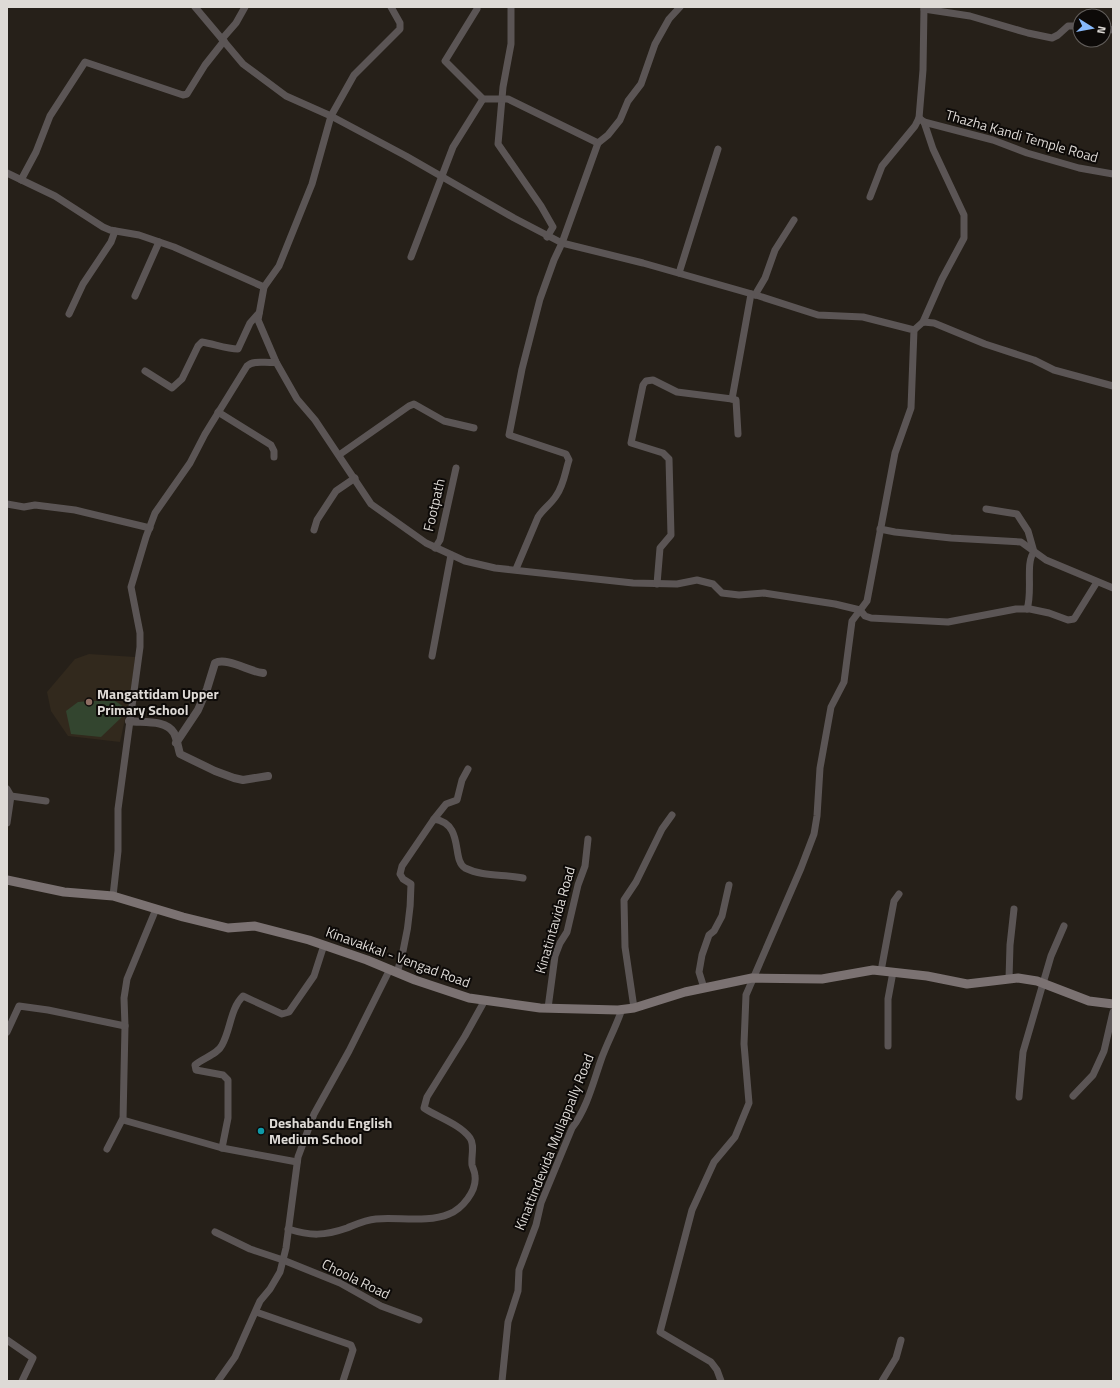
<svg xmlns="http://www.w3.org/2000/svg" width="1120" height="1388" viewBox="0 0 1120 1388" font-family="'Titillium Web',sans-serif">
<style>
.built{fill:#32291d}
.green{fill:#33452f}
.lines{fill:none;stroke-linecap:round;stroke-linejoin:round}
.minor{stroke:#5b5555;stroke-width:7}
.tertiary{stroke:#5b5555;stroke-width:8}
.secondary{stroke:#7b7272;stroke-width:9}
.education-dot{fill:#8d6e63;stroke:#0d0a08;stroke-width:1.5}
.culture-dot{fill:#0f9aa8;stroke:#0d0a08;stroke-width:1.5}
.labels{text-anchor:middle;stroke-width:4;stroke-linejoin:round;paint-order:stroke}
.street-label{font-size:14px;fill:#dedad6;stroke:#0d0a08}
.poi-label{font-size:14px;font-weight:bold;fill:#dedad6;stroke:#0d0a08;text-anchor:start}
</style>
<rect width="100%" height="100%" fill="#262019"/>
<polygon class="built" points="89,654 135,657 131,692 120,742 68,736 51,711 47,692 75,659"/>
<polygon class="green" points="89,701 115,701 124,707 125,714 101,737 71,734 66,711 78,702"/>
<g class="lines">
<g class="minor">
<polyline points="195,7 243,64 286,96 331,116 406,156 514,218 562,243 643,263 759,296 818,315 863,317 914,330 911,408 895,453 867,601 852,621 844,682 831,707 820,768 817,816 814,834 801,868 746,995 744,1044 749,1103 735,1137 714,1162 692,1210 660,1332 711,1362 717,1370 721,1381"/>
<polyline points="391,7 400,23 400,29 354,75 331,116 312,184 279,266 264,287 258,320 276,362 297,399 315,420 371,504 426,543 465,561 495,568 633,583 677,584 697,580 713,584 722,593 739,595 764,593 835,604 860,610 865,616 871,618 948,622 1016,609 1030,609 1049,613 1068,620 1074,619 1097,582"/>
<polyline points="511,7 511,44 503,87 498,144 541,206 553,227 547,237"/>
<polyline points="477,9 445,61 483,99 508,99 598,143"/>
<polyline points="924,9 970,16 1028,33 1052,38 1058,35 1068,26 1080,26"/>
<polyline points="1104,28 1113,30"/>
<polyline points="222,39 236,23 245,7"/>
<polyline points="919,118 924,122 933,149 964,215 964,238 942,279 923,322"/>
<polyline points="924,122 993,140 1027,153 1079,168 1113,174"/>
<polyline points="7,173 55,196 103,227 110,230 139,235 174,247 264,287"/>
<polyline points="21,180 36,152 50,116 85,62 183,95 187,94 205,65 224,41"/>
<polyline points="870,197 882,166 915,126 919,118 923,70 924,7"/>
<polyline points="411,257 453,147 483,99"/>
<polyline points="679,273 718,149"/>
<polyline points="755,295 765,278 775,250 794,220"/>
<polyline points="135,296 159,242"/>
<polyline points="69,314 83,284 111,242 115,231"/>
<polyline points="914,330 923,322 934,323 985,344 1034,360 1054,370 1113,386"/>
<path d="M145 371 172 388 182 379 198 346 202 342C214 344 227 349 238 349L250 323 259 313"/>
<polyline points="218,412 271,445 274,451 274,457"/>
<polyline points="738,434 736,400 732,399 751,294"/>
<polyline points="339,455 409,406 414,404 444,421 474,428"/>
<polyline points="7,504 24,507 35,505 75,510 150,528"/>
<path d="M986 509 1017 514 1028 531 1034 552C1025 562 1033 592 1027 609"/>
<polyline points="880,529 895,532 951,538 1021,542 1046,560 1113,588"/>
<polyline points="314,530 317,520 336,491 355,478"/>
<polyline points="435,548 440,540 456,468"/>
<path d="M516 569 538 517C543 509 551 504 556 496 564 485 565 472 569 460L566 454 509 435 522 369 540 299 554 260 562 243 598 143 608 135 620 120 628 101 641 84 655 44 669 19 680 7"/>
<polyline points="657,584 660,548 671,535 669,459 663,453 631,443 643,385 646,381 653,380 677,392 732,399"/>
<polyline points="432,656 451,555"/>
<polyline points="7,789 11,796 7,823"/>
<polyline points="11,796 46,801"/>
<polyline points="434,819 446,804 457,800 462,780 468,769"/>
<path d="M113 896 118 851V809L140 647V633L131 587 146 537 155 513 190 463 205 434 247 366C254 359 267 364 276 362"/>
<polyline points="156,909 127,979 124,998 125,1026 123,1120 222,1148 297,1162"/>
<polyline points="881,971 894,901 899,894"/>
<path d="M397 973C406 944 411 913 411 884L403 879 400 874 402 866 434 819C465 824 451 860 465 868 483 877 504 874 523 878"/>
<polyline points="1009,979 1010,945 1014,909"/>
<polyline points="704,988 699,972 702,955 709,935 714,931 722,916 729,885"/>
<polyline points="548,1008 555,956 560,943 567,932 578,885 585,866 588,839"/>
<polyline points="634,1008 625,947 624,900 636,882 662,829 672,815"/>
<polyline points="7,1032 19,1006 48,1010 125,1026"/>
<polyline points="888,1046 888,999 893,972"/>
<polyline points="1073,1096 1093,1075 1104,1051 1113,1012"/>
<polyline points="1019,1097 1023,1052 1051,956 1064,926"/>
<path d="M222 1148 228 1118V1080L223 1075 196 1070 195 1065C203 1058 218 1054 222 1045 231 1029 230 1009 243 996L282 1014 289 1012 314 976 324 945"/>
<polyline points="107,1149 122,1120"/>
<path d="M288 1229C311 1236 324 1236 347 1228 357 1224 365 1220 376 1219 398 1217 428 1223 449 1214 462 1209 477 1191 475 1176 475 1172 473 1169 472 1165 471 1156 475 1145 470 1138 460 1124 437 1117 424 1108L427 1097 465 1036 485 1000"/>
<polyline points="215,1232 250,1249 283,1260 340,1283 381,1306 419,1320"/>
<polyline points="256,1312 351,1345 353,1350 343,1381"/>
<polyline points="7,1340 33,1358 22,1381"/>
<polyline points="218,1381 235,1357 260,1301 270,1289 280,1272 286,1248 298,1157 314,1114 349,1051 390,969"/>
<path d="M502 1381 508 1322 518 1291 519 1270 536 1225 541 1203 572 1128C587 1108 593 1083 601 1060 607 1043 616 1027 622 1009"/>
<polyline points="882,1381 896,1358 901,1340"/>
</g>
<g class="tertiary">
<path d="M129 721C141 723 166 719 174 733 177 739 178 747 180 754L215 771 234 778 243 780 268 776"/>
<path d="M176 743 198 710 207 689 215 663C227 657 250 672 263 673"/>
</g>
<polyline class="secondary" points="7,880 64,892 113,896 183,917 228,928 255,926 309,940 367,960 415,980 469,998 540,1008 618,1010 634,1008 685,992 752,978 822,979 873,970 927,976 967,984 1018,978 1037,981 1089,1001 1113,1004"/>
</g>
<circle class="education-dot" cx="89" cy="702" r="4"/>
<circle class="culture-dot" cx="261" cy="1131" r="4"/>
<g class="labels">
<g class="street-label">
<text transform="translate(1022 136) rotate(16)" y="5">Thazha Kandi Temple Road</text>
<text transform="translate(434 505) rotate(-77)" y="5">Footpath</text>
<text transform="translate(555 920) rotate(-74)" y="5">Kinatintavida Road</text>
<text transform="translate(398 957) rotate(20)" y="5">Kinavakkal - Vengad Road</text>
<text transform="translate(554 1142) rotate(-68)" y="5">Kinattindevida Mullappally Road</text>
<text transform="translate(356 1279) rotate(26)" y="5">Choola Road</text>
</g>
<g class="poi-label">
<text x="97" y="699">Mangattidam Upper<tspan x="97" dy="16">Primary School</tspan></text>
<text x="269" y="1128">Deshabandu English<tspan x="269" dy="16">Medium School</tspan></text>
</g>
</g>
<rect width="1120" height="1388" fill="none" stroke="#dedad6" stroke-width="16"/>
<g transform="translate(1092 28) rotate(101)"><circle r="19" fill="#0d0a08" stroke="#615d5a"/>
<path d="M0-3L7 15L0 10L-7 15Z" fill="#88bafc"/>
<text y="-6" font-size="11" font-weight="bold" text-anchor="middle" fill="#dedad6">N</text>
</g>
</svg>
